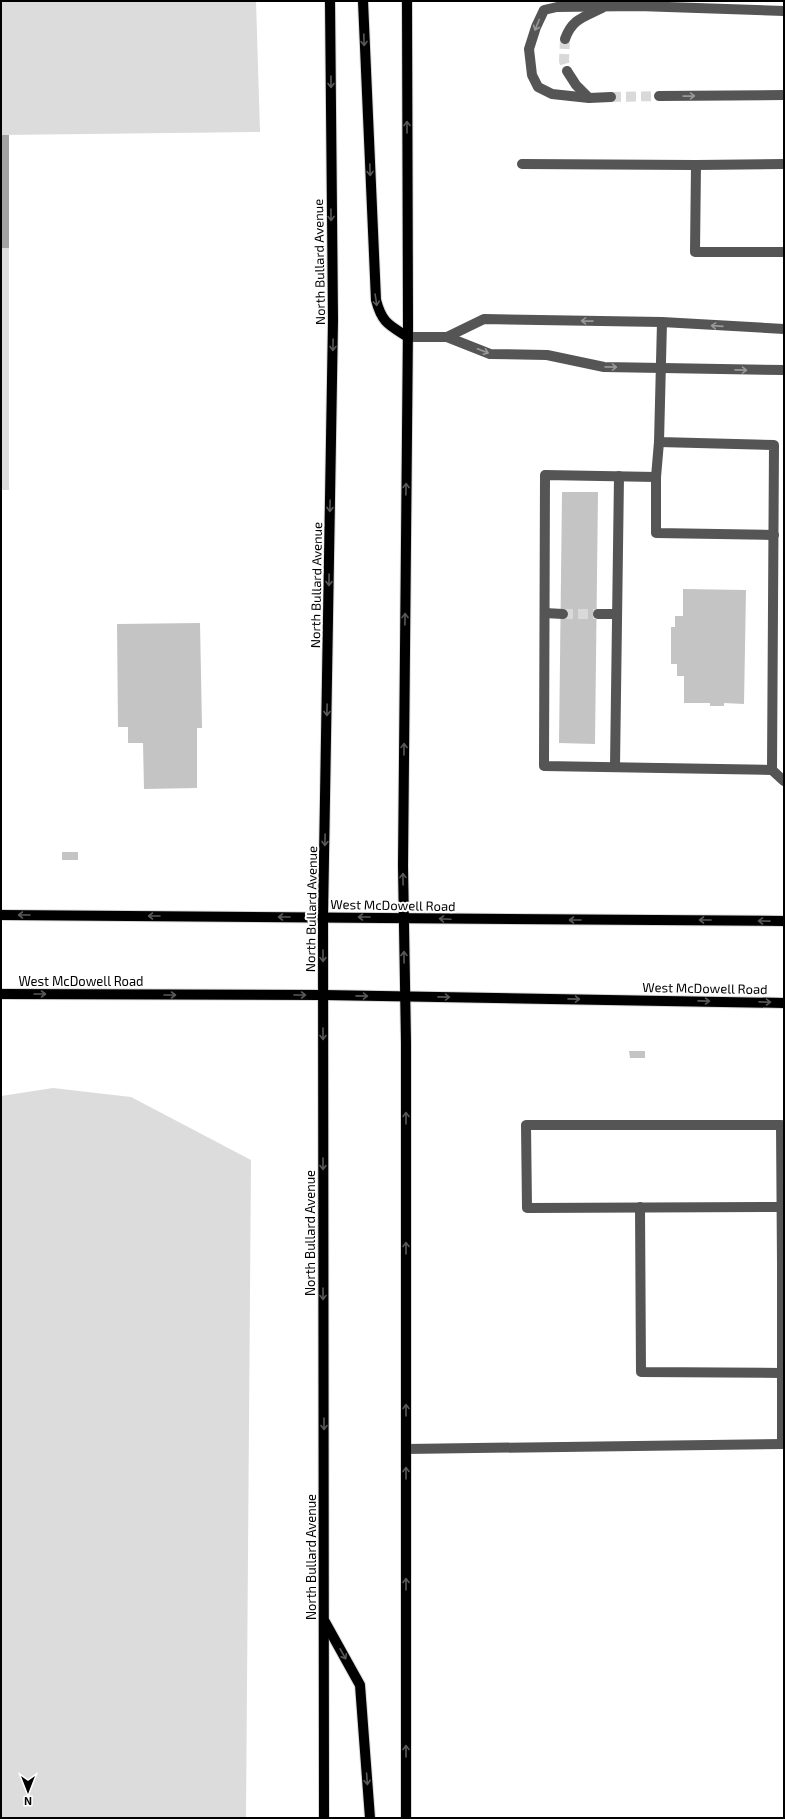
<svg xmlns="http://www.w3.org/2000/svg" width="785" height="1819" viewBox="0 0 785 1819" font-family="'Exo 2',sans-serif">
<style>
.green{fill:#dcdcdc}
.water{fill:#a3a3a3}
.building{fill:#c4c4c4}
.lines{fill:none;stroke-linecap:round;stroke-linejoin:round}
.minor-tunnel{stroke:#d9d9d9;stroke-width:10;stroke-dasharray:10 5;stroke-linecap:butt}
.major-casing{stroke:#dbdbdb;stroke-width:12}
.minor{stroke:#555;stroke-width:10}
.major{stroke:#000;stroke-width:10}
.oneway{stroke:#999}
.oneway2{stroke:#595959}
.labels{text-anchor:middle;stroke-width:4;stroke-linejoin:round;paint-order:stroke}
.street-label{font-size:13px;fill:#000;stroke:#fff}
</style>
<rect width="100%" height="100%" fill="#fff"/>
<g class="green">
<polygon points="1,1 256,1 260,132 1,135"/>
<rect x="1" y="248" width="8" height="242"/>
<polygon points="53,1088 131,1097 251,1160 246,1818 1,1818 1,1096"/>
</g>
<rect class="water" x="1" y="135" width="8" height="113"/>
<g class="building">
<polygon points="562,492 598,492 595,744 559,743"/>
<polygon points="683,589 746,590 744,704 724,703 724,706 710,706 710,703 684,703 684,676 677,676 677,664 671,664 671,627 675,627 675,616 683,616"/>
<polygon points="200,623 202,728 197,728 197,788 144,789 143,743 128,743 128,727 118,727 117,624"/>
<rect x="62" y="852" width="16" height="8"/>
<polygon points="629,1051 645,1051 645,1058 630,1058"/>
</g>
<g class="lines">
<g class="minor-tunnel">
<polyline points="565,39 564,61 567,71"/>
<polyline points="611,97 659,96"/>
<polyline points="563,614 598,614"/>
</g>
<g class="major-casing">
<g id="major">
<path d="M363 1 376 300C382 323 389 325 408 337"/>
<polyline points="1,915 784,921"/>
<polyline points="1,994 323,995 784,1003"/>
<polyline points="325,1622 360,1685 370,1818"/>
<polyline points="324,1818 323,917 333,320 330,1"/>
<polyline points="406,1818 406,1043 403,866 408,326 407,1"/>
</g>
</g>
<g class="minor">
<path d="M565 39C572 19 584 17 602 8"/>
<polyline points="567,71 576,85 589,98"/>
<polyline points="659,96 784,95"/>
<polyline points="611,97 589,98 552,94 538,87 532,75 529,49 536,27 544,10 557,7 638,6 784,11"/>
<polyline points="522,164 696,165"/>
<polyline points="784,164 696,165 695,252 784,252"/>
<polyline points="662,322 659,442 774,445 772,770 784,781"/>
<polyline points="408,337 447,337 490,354 547,355 604,367 784,370"/>
<polyline points="447,337 484,319 662,322 784,329"/>
<polyline points="659,442 656,477 656,533 774,535"/>
<polyline points="656,477 545,475 544,766 772,770"/>
<polyline points="545,613 563,614"/>
<polyline points="598,614 617,614"/>
<polyline points="615,767 619,476"/>
<polyline points="640,1207 641,1372 782,1373"/>
<polyline points="782,1207 527,1208 526,1125 781,1125 782,1265"/>
<polyline points="782,1444 782,1265 784,1265"/>
<polyline points="406,1449 784,1444"/>
</g>
<use href="#major" class="major"/>
</g>
<defs><path id="oneway-shaft" d="M-6 0H5M1.5-3L5.5 0L1.5 3" fill="none" stroke-width="1.6" stroke-linecap="round" stroke-linejoin="round"/></defs>
<g class="oneway">
<use href="#oneway-shaft" transform="translate(537 25) rotate(112)"/>
<use href="#oneway-shaft" transform="translate(689 96) rotate(-1)"/>
<use href="#oneway-shaft" transform="translate(587 321) rotate(-179)"/>
<use href="#oneway-shaft" transform="translate(717 326) rotate(-176)"/>
<use href="#oneway-shaft" transform="translate(483 351) rotate(21)"/>
<use href="#oneway-shaft" transform="translate(611 367) rotate(1)"/>
<use href="#oneway-shaft" transform="translate(741 370) rotate(1)"/>
</g>
<g class="oneway2">
<use href="#oneway-shaft" transform="translate(364 40) rotate(88)"/>
<use href="#oneway-shaft" transform="translate(331 82) rotate(90)"/>
<use href="#oneway-shaft" transform="translate(407 127) rotate(-90)"/>
<use href="#oneway-shaft" transform="translate(370 170) rotate(88)"/>
<use href="#oneway-shaft" transform="translate(331 215) rotate(89)"/>
<use href="#oneway-shaft" transform="translate(376 300) rotate(81)"/>
<use href="#oneway-shaft" transform="translate(333 345) rotate(91)"/>
<use href="#oneway-shaft" transform="translate(406 489) rotate(-89)"/>
<use href="#oneway-shaft" transform="translate(330 506) rotate(91)"/>
<use href="#oneway-shaft" transform="translate(329 580) rotate(91)"/>
<use href="#oneway-shaft" transform="translate(405 619) rotate(-89)"/>
<use href="#oneway-shaft" transform="translate(327 710) rotate(91)"/>
<use href="#oneway-shaft" transform="translate(404 749) rotate(-89)"/>
<use href="#oneway-shaft" transform="translate(325 840) rotate(91)"/>
<use href="#oneway-shaft" transform="translate(403 879) rotate(-91)"/>
<use href="#oneway-shaft" transform="translate(24 915) rotate(-180)"/>
<use href="#oneway-shaft" transform="translate(154 916) rotate(-180)"/>
<use href="#oneway-shaft" transform="translate(284 917) rotate(180)"/>
<use href="#oneway-shaft" transform="translate(364 917) rotate(-180)"/>
<use href="#oneway-shaft" transform="translate(445 919) rotate(-177)"/>
<use href="#oneway-shaft" transform="translate(575 920) rotate(-180)"/>
<use href="#oneway-shaft" transform="translate(705 920) rotate(-180)"/>
<use href="#oneway-shaft" transform="translate(764 921) rotate(-179)"/>
<use href="#oneway-shaft" transform="translate(323 956) rotate(90)"/>
<use href="#oneway-shaft" transform="translate(404 957) rotate(-91)"/>
<use href="#oneway-shaft" transform="translate(40 994)"/>
<use href="#oneway-shaft" transform="translate(170 995)"/>
<use href="#oneway-shaft" transform="translate(300 995)"/>
<use href="#oneway-shaft" transform="translate(362 996) rotate(1)"/>
<use href="#oneway-shaft" transform="translate(444 997) rotate(1)"/>
<use href="#oneway-shaft" transform="translate(574 999) rotate(1)"/>
<use href="#oneway-shaft" transform="translate(704 1001) rotate(1)"/>
<use href="#oneway-shaft" transform="translate(765 1002) rotate(1)"/>
<use href="#oneway-shaft" transform="translate(323 1034) rotate(90)"/>
<use href="#oneway-shaft" transform="translate(406 1118) rotate(-90)"/>
<use href="#oneway-shaft" transform="translate(323 1164) rotate(90)"/>
<use href="#oneway-shaft" transform="translate(406 1248) rotate(-90)"/>
<use href="#oneway-shaft" transform="translate(323 1294) rotate(90)"/>
<use href="#oneway-shaft" transform="translate(406 1410) rotate(-90)"/>
<use href="#oneway-shaft" transform="translate(324 1424) rotate(90)"/>
<use href="#oneway-shaft" transform="translate(406 1473) rotate(-90)"/>
<use href="#oneway-shaft" transform="translate(406 1584) rotate(-90)"/>
<use href="#oneway-shaft" transform="translate(343 1654) rotate(61)"/>
<use href="#oneway-shaft" transform="translate(406 1751) rotate(-90)"/>
<use href="#oneway-shaft" transform="translate(367 1779) rotate(86)"/>
</g>
<g class="labels">
<g class="street-label">
<text transform="translate(319 262) rotate(-91)" y="5">North Bullard Avenue</text>
<text transform="translate(316 585) rotate(-89)" y="5">North Bullard Avenue</text>
<text transform="translate(393 905) rotate(1)" y="5">West McDowell Road</text>
<text transform="translate(311 909) rotate(-89)" y="5">North Bullard Avenue</text>
<text x="81" y="986">West McDowell Road</text>
<text transform="translate(705 988) rotate(1)" y="5">West McDowell Road</text>
<text transform="translate(310 1233) rotate(-90)" y="5">North Bullard Avenue</text>
<text transform="translate(311 1557) rotate(-90)" y="5">North Bullard Avenue</text>
</g>
</g>
<rect width="785" height="1819" fill="none" stroke="#000000" stroke-width="4"/>
<g transform="translate(28 1791) rotate(180)" stroke="#ffffff" stroke-width="3" paint-order="stroke">
<path d="M0-3L7 15L0 10L-7 15Z" fill="#000000"/>
<text y="-6" font-size="11" font-weight="bold" text-anchor="middle" fill="#000000">N</text>
</g>
</svg>
